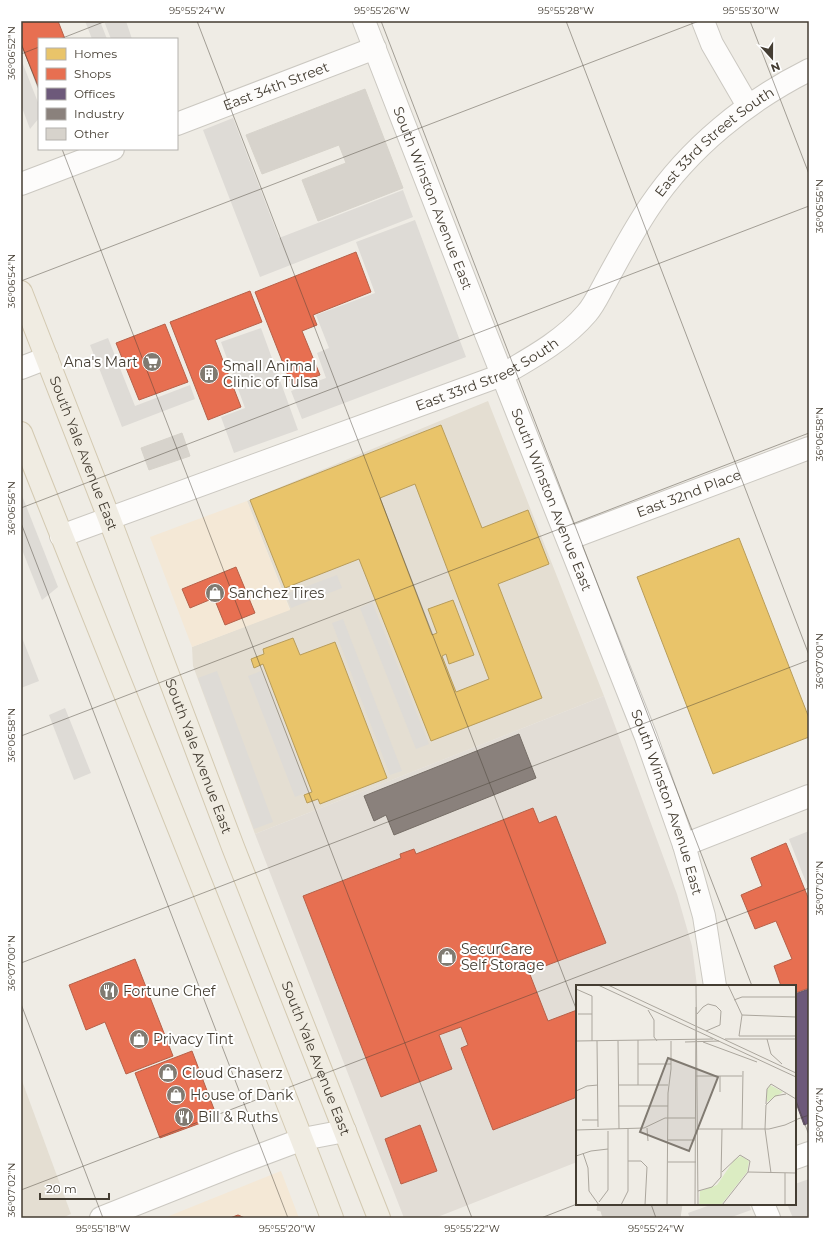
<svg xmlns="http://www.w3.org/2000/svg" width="830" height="1239" viewBox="0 0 830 1239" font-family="Montserrat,sans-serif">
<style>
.residential{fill:#e4ded2}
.commercial{fill:#f4e8d6}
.industrial{fill:#e2ddd6}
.parking{fill:#dedbd6}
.homes{fill:#e9c46a;stroke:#b89c59;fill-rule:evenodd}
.shops{fill:#e76f51;stroke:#b66048}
.offices{fill:#6d597a;stroke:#615164}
.industry{fill:#8a817c;stroke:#756d66}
.building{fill:#d7d3cc;stroke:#d7d3cb}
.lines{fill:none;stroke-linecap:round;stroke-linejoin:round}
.street-casing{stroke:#cbc8c1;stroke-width:24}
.primary-casing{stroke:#d3c9b1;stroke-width:24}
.street{stroke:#fdfcfb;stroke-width:22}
.primary{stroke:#f0ece2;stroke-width:22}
.ticks{fill:none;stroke:#443d32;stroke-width:1;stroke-opacity:0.45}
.labels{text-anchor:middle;stroke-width:4;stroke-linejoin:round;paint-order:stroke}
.street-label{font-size:14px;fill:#443d32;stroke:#fff}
.poi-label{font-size:14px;fill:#443d32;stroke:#fff;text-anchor:start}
.inset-road{fill:none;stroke:#aba69d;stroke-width:1}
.view{fill:#807a71;fill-opacity:0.15;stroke:#807a71;stroke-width:2}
.inset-edge{fill:none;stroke:#443d32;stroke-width:2}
.neatline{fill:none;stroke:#443d32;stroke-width:1.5}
.ticks-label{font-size:10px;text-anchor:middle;fill:#443d32}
</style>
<rect width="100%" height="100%" fill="#efece5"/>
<g class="residential">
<polygon points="488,401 604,696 255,834 193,666 192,647 290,609 247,501"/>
<polygon points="21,1078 71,1214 62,1218 21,1218"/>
</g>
<g class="commercial">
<polygon points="247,501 290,610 192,647 150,537"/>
<polygon points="281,1171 299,1218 164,1218"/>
</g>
<polygon class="industrial" points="604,696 677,894 692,946 697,986 577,986 577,1162 435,1218 404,1218 255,834"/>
<g class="parking">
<polygon points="85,21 100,21 107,39 92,39"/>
<polygon points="104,21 126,21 132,39 111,39"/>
<polygon points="21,59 39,105 39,118 30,129 21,105"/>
<polygon points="233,118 279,238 403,190 413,217 260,277 203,130"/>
<polygon points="415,220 466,357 302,419 291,391 326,378 317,353 329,348 316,315 375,293 356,242"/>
<polygon points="261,328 298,430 234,453 221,417 245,408 221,342"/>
<polygon points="108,338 135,406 190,385 195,399 122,427 90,345"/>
<polygon points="21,493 58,587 42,600 21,547"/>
<polygon points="337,575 342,588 291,608 286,594"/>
<polygon points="372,602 429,744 416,749 360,608"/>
<polygon points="343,619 402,771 390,775 332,623"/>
<polygon points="21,635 39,681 21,688"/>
<polygon points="217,671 273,822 254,829 198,678"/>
<polygon points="261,671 308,792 295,797 248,676"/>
<polygon points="65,708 91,773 74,780 49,715"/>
<polygon points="809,831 809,890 789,839"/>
<polygon points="809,1179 809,1218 793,1218 787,1204 795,1204 795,1184"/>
<polygon points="713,1204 749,1204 751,1210 729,1218 690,1218 688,1213"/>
</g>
<g class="homes">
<path d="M441 425 482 528 528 510 549 564 498 584 542 698 431 741 359 559 285 588 250 500ZM415 484 489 679 456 692 442 656 446 654 449 664 474 655 453 600 428 609 437 633 432 635 380 498Z"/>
<polygon points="739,538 809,718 809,737 713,774 637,577"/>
<polygon points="293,638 300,655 335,642 387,778 320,804 318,799 307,803 304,795 312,792 263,664 254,668 251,659 264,654 263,649"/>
</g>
<g class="shops">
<polygon points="21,21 58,21 65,39 39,39 39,88 21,44"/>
<polygon points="356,252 371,292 313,315 317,325 302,331 320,375 292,386 255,292"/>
<polygon points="250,291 262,322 215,340 241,407 208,420 170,322"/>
<polygon points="165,324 188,382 139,400 116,343"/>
<polygon points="236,567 255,613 225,625 214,598 190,608 182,589"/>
<polygon points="533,808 539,823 556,816 606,943 529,972 548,1021 577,1010 577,1097 493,1130 461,1048 468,1045 461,1027 439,1035 452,1069 381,1097 303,896 401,858 400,854 414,849 416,854"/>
<polygon points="786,843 809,900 809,988 795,993 795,986 781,986 774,966 792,959 776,921 755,929 741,895 762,886 751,858"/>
<polygon points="135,959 173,1056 126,1074 105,1022 86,1030 69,985"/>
<polygon points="192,1051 217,1117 160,1138 135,1073"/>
<polygon points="420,1125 437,1171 401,1184 385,1139"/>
<polygon points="238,1215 245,1218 230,1218"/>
</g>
<polygon class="offices" points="809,989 809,1123 804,1125 795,1100 795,994"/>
<polygon class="industry" points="519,734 536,778 394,835 386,815 374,821 364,796"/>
<g class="building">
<polygon points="365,89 403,188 318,221 302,180 346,163 339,145 262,174 246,135"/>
<polygon points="182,433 190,456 149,470 141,448"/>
<polygon points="598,1204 682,1204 680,1218 603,1218 601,1211 597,1210"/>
</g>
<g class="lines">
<g class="street-casing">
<g id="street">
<path id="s1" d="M364 21 482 324 646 737 684 845 704 916 715 986"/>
<polyline points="703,21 712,44 748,106"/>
<path id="s2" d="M177 124 375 48"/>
<polyline points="21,184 113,149"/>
<polyline points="21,368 47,358"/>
<path id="s3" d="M61 536 502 375C533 357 564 340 587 313 594 305 599 294 604 285 619 258 633 231 650 206 689 148 747 101 809 70"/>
<path id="s4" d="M568 539 809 448"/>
<polyline points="684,845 809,796"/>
<polyline points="795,1158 809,1153"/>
<polyline points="763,1204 769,1218"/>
<polyline points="101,1218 239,1163 303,1139 345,1131"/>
</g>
</g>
<g class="primary-casing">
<g id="primary">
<path id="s5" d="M21 292 109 518 233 847 379 1218"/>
<path d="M21 433C124 695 232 955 332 1218"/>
</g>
</g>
<use href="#street" class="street"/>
<use href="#primary" class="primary"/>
</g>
<path class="ticks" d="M197 21 577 1011M381 21 752 986M566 21 809 655M750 21 809 174M60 39 106 21M21 43 39 90M21 54 39 47M62 149 472 1218M21 281 699 21M21 508 809 206M21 523 288 1218M21 736 809 433M21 963 809 660M21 1004 103 1218M795 1098 809 1135M795 1120 809 1115M21 1190 809 888M651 1204 656 1218M541 1218 577 1204"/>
<defs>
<g id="supermarket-disc" transform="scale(1)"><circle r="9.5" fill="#807a71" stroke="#fff"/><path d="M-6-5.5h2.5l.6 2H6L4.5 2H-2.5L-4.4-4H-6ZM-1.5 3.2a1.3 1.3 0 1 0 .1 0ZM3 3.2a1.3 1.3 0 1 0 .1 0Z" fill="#fff"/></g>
<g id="building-disc" transform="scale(1)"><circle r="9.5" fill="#807a71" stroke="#fff"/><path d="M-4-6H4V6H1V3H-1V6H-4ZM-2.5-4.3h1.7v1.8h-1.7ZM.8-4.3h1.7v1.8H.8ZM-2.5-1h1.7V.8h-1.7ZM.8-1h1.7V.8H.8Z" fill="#fff"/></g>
<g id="shop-disc" transform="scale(1)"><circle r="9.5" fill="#807a71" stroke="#fff"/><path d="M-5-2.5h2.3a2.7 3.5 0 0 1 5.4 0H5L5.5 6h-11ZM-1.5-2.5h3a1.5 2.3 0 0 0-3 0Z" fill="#fff"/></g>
<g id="restaurant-disc" transform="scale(1)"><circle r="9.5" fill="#807a71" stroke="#fff"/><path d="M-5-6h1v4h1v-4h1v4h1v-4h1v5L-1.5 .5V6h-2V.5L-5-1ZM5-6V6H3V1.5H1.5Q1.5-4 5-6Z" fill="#fff"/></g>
</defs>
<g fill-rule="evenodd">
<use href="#supermarket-disc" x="152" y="362"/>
<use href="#building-disc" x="209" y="374"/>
<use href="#shop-disc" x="215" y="593"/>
<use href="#shop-disc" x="447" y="957"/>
<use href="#restaurant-disc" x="109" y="991"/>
<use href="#shop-disc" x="139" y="1039"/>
<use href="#shop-disc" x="168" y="1073"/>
<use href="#shop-disc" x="176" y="1095"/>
<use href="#restaurant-disc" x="184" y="1117"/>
</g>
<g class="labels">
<g class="street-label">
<text dy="5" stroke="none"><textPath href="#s2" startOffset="106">East 34th Street</textPath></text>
<text dy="5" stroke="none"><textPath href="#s3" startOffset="791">East 33rd Street South</textPath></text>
<text dy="5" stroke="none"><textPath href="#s1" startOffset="190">South Winston Avenue East</textPath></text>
<text dy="5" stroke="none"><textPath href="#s3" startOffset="456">East 33rd Street South</textPath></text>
<text dy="5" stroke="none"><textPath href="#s5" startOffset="173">South Yale Avenue East</textPath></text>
<text dy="5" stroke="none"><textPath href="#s4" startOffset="129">East 32nd Place</textPath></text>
<text dy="5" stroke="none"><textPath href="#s1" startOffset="514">South Winston Avenue East</textPath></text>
<text dy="5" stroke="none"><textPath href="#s5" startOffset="497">South Yale Avenue East</textPath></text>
<text dy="5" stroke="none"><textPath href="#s1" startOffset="838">South Winston Avenue East</textPath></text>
<text dy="5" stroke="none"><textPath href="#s5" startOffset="821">South Yale Avenue East</textPath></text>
</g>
<g class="poi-label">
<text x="138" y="367" text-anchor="end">Ana's Mart</text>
<text x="223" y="371">Small Animal<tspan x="223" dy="16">Clinic of Tulsa</tspan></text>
<text x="229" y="598">Sanchez Tires</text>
<text x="461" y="954">SecurCare<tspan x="461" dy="16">Self Storage</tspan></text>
<text x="123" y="996">Fortune Chef</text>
<text x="153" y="1044">Privacy Tint</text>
<text x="182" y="1078">Cloud Chaserz</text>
<text x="190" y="1100">House of Dank</text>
<text x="198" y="1122">Bill &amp; Ruths</text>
</g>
</g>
<g transform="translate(576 985)">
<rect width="220" height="220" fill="#efece5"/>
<path d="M194 100 207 107 191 117V105ZM165 171 173 176 171 187 145 220H123L124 206 141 200 158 175Z" fill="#dbecc2"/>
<path class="inset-road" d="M22 0 220 92M32 0 220 88M120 0 122 220M152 0 166 30M0 4 16 11V56M158 15 166 12H220M72 25 78 35V52L81 56M2 29H16M121 29 127 22 132 19 140 21 145 26 144 40 130 46M166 30 163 51H220M166 30 220 32M149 54H220M191 54 195 69 206 79M62 55V100M0 56 137 54M21 56 22 142M42 56 43 144M109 57 143 56M127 57 181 77M62 79H95M120 91H166M144 91V107M42 100H92M0 106 11 101 22 100M190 119 191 104 195 99 220 114M42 121H92M6 135H22M71 143 72 156M121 144H193L209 140 220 135M166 144 167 86M0 145 68 143 89 133H119M92 155H119M7 168 12 183 13 206 23 220M0 171 15 166 32 164M52 176H65L71 182 69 220M92 177H120M146 187 164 170 174 176 172 187 146 220M172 187 220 188M195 188 189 144 190 120 199 111 210 109M209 188V220M122 206 136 202 145 192 146 144M23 217 32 205V146M45 220 52 206V144M91 220 92 108 95 84V56M119 220 120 22"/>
<path class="view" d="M92 73 142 92 113 166 64 147Z"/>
<rect width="220" height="220" class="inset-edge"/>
</g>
<rect width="830" height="1239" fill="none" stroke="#ffffff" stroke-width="44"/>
<rect x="38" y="38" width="140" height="112" fill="#ffffff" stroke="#b4b1ad"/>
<rect x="46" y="48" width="20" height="12" fill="#e9c46a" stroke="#b4b1ad"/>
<text x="74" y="58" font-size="12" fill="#443d32">Homes</text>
<rect x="46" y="68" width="20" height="12" fill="#e76f51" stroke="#b4b1ad"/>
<text x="74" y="78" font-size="12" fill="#443d32">Shops</text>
<rect x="46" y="88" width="20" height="12" fill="#6d597a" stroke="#b4b1ad"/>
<text x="74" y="98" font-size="12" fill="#443d32">Offices</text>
<rect x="46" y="108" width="20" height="12" fill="#8a817c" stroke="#b4b1ad"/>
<text x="74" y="118" font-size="12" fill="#443d32">Industry</text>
<rect x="46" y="128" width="20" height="12" fill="#d7d3cc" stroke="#b4b1ad"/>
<text x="74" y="138" font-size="12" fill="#443d32">Other</text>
<g transform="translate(772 58) rotate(159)" stroke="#ffffff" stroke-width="3" paint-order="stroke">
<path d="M0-3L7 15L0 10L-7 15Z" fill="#443d32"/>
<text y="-6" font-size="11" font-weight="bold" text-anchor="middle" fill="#443d32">N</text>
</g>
<path d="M40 1193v6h69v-6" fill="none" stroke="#443d32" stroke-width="2"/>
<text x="46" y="1193" font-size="12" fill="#443d32" stroke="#ffffff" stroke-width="3" paint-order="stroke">20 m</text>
<rect x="22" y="22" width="786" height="1195" class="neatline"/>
<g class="ticks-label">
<text x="197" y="14">95°55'24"W</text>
<text x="382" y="14">95°55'26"W</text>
<text x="566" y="14">95°55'28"W</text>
<text x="751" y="14">95°55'30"W</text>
<text transform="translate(11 53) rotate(-90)" y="4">36°06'52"N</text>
<text transform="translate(819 206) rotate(-90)" y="4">36°06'56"N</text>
<text transform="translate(11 281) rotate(-90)" y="4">36°06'54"N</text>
<text transform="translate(819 434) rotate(-90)" y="4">36°06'58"N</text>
<text transform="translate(11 508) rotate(-90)" y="4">36°06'56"N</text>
<text transform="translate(819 661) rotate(-90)" y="4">36°07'00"N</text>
<text transform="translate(11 735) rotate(-90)" y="4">36°06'58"N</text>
<text transform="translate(819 888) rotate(-90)" y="4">36°07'02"N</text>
<text transform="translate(11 963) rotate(-90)" y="4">36°07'00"N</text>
<text transform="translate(819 1115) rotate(-90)" y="4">36°07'04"N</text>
<text transform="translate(11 1190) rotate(-90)" y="4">36°07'02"N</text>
<text x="103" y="1232">95°55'18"W</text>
<text x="287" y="1232">95°55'20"W</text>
<text x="472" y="1232">95°55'22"W</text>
<text x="656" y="1232">95°55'24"W</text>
</g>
</svg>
